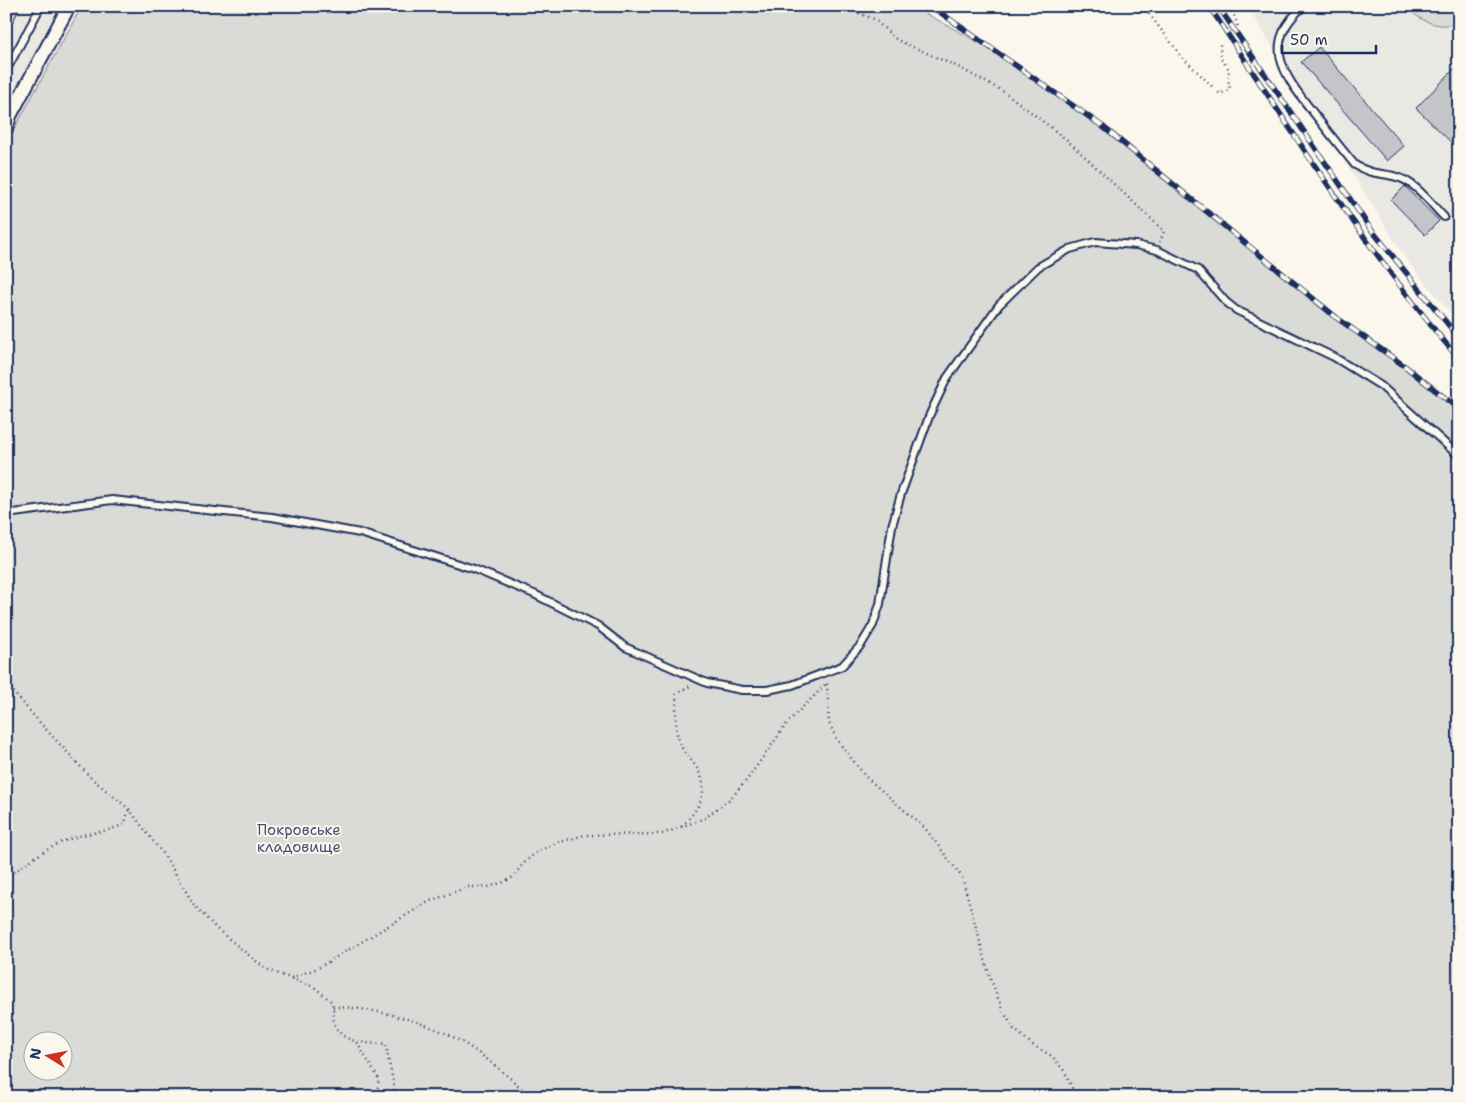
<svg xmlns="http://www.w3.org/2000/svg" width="1465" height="1103" viewBox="0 0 1465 1103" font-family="'Shantell Sans',sans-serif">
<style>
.built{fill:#eae8e2}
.green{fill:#dadad7;stroke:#7a849a;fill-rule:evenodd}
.building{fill:#c3c5c9;stroke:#1b2f5e}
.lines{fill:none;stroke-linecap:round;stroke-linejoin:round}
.lane-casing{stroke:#1b2f5e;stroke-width:10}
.street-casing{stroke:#1b2f5e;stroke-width:16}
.path{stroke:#1b2f5e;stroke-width:2.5;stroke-dasharray:1 4;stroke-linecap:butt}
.lane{stroke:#fbf7ec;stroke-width:6}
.street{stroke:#fbf7ec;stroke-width:12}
.rail-casing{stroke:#1b2f5e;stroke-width:5.5}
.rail{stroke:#fbf7ec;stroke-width:4;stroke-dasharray:11;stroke-linecap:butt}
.labels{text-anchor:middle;stroke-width:4;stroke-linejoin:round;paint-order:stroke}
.park-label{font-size:15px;fill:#415176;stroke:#fbf7ec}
</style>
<rect width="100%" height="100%" fill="#fbf7ec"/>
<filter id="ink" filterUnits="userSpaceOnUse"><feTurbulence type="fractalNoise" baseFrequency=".02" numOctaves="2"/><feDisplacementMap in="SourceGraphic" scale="10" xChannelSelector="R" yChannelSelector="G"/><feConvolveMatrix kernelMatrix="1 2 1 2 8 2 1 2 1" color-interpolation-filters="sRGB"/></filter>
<g filter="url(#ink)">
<g class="built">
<polygon points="6,6 82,6 6,144"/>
<polygon points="1247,6 1405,6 1450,25 1459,24 1459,323 1406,259"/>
</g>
<g class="green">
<path d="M82 6H912L989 48 1102 126 1337 318 1454 404 1459 409V1097H6V144ZM32 1040H62V1070H32Z"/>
<path d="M1404 6H1459V24C1434 28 1423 22 1404 6Z"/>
</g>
<g class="building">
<polygon points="6,6 19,10 6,34"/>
<polygon points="1319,47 1404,146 1387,161 1301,62"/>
<polygon points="1459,64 1459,95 1452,102 1459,110 1459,150 1416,108"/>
<polygon points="1405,186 1439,221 1425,235 1391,200"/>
</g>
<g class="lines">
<g class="lane-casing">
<g id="lane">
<path d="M1304 6C1260 43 1283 74 1312 111 1326 129 1340 147 1355 165 1374 176 1382 172 1400 178 1417 184 1432 205 1444 217"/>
<polyline points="6,71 41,6"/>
<polyline points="6,514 112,500 272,517 360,533 474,569 534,594 598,626 625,647 707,683 742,690 767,690 792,685 842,666 861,645 873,625 880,604 892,526 901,494 930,414 947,378 999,305 1038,267 1070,249 1095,242 1136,245 1157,250 1198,270 1225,301 1236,310 1334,357 1381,386 1459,456"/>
</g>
</g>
<g class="street-casing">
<polyline id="street" points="6,129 10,116 69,6"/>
</g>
<g class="path">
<polyline points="840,6 874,19 897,40 956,66 1006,93 1067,140 1164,231 1160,242"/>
<polyline points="1143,6 1182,57 1220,94 1230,89 1228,79 1229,69 1221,59 1220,44"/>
<polyline points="1231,6 1238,27"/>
<polyline points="1145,7 1149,6"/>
<path d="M6 673 14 693 41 724 91 778 129 809 166 858 194 905 218 930 266 969 314 987 332 1002C334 1009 333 1016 334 1022 340 1045 369 1043 386 1044 388 1062 393 1078 396 1097"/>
<polyline points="827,684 829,723 837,740 866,777 925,828 962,877 989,974 1002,1009 1014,1029 1034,1046 1052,1056 1065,1072 1076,1097"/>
<path d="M682 826C695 813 710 794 700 774 695 762 683 754 679 741 674 726 677 710 676 694L690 686"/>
<path d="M6 878C27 863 48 846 73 838 92 831 106 834 125 823L129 809"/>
<polyline points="291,978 318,968 430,901 468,887 488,887 504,882 513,877 523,864 535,853 556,843 585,835 662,834 705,818 731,798 746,781 788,722 828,682"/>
<path d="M333 1007C371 1007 421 1020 455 1038 482 1053 508 1076 531 1097"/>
<polyline points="357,1043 379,1079 376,1097"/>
</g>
<use href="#lane" class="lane"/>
<use href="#street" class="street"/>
<g class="rail-casing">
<g id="rail">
<polyline points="931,6 1102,126 1337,318 1406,367 1459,409"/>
<path d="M1209 6C1289 126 1365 249 1459 359"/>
<polyline points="1218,6 1370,228 1459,338"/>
</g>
</g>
<use href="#rail" class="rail"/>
</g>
</g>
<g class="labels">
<g class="park-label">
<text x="299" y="835">Покровське<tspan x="299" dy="17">кладовище</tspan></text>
</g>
</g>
<rect width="1465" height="1103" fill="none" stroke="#fbf7ec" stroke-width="25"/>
<rect x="12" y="12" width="1440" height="1078" fill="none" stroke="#1b2f5e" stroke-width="2" filter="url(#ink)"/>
<g transform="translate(48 1056) rotate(280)"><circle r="24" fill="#fbf7ec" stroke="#a1a7b3"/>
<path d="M0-4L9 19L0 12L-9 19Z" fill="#c8321e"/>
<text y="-8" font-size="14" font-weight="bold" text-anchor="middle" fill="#1b2f5e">N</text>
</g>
<path d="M1282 45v8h94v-8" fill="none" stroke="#1b2f5e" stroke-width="2.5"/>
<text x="1290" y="45" font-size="15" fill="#1b2f5e" stroke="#fbf7ec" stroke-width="4" paint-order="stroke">50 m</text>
</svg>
